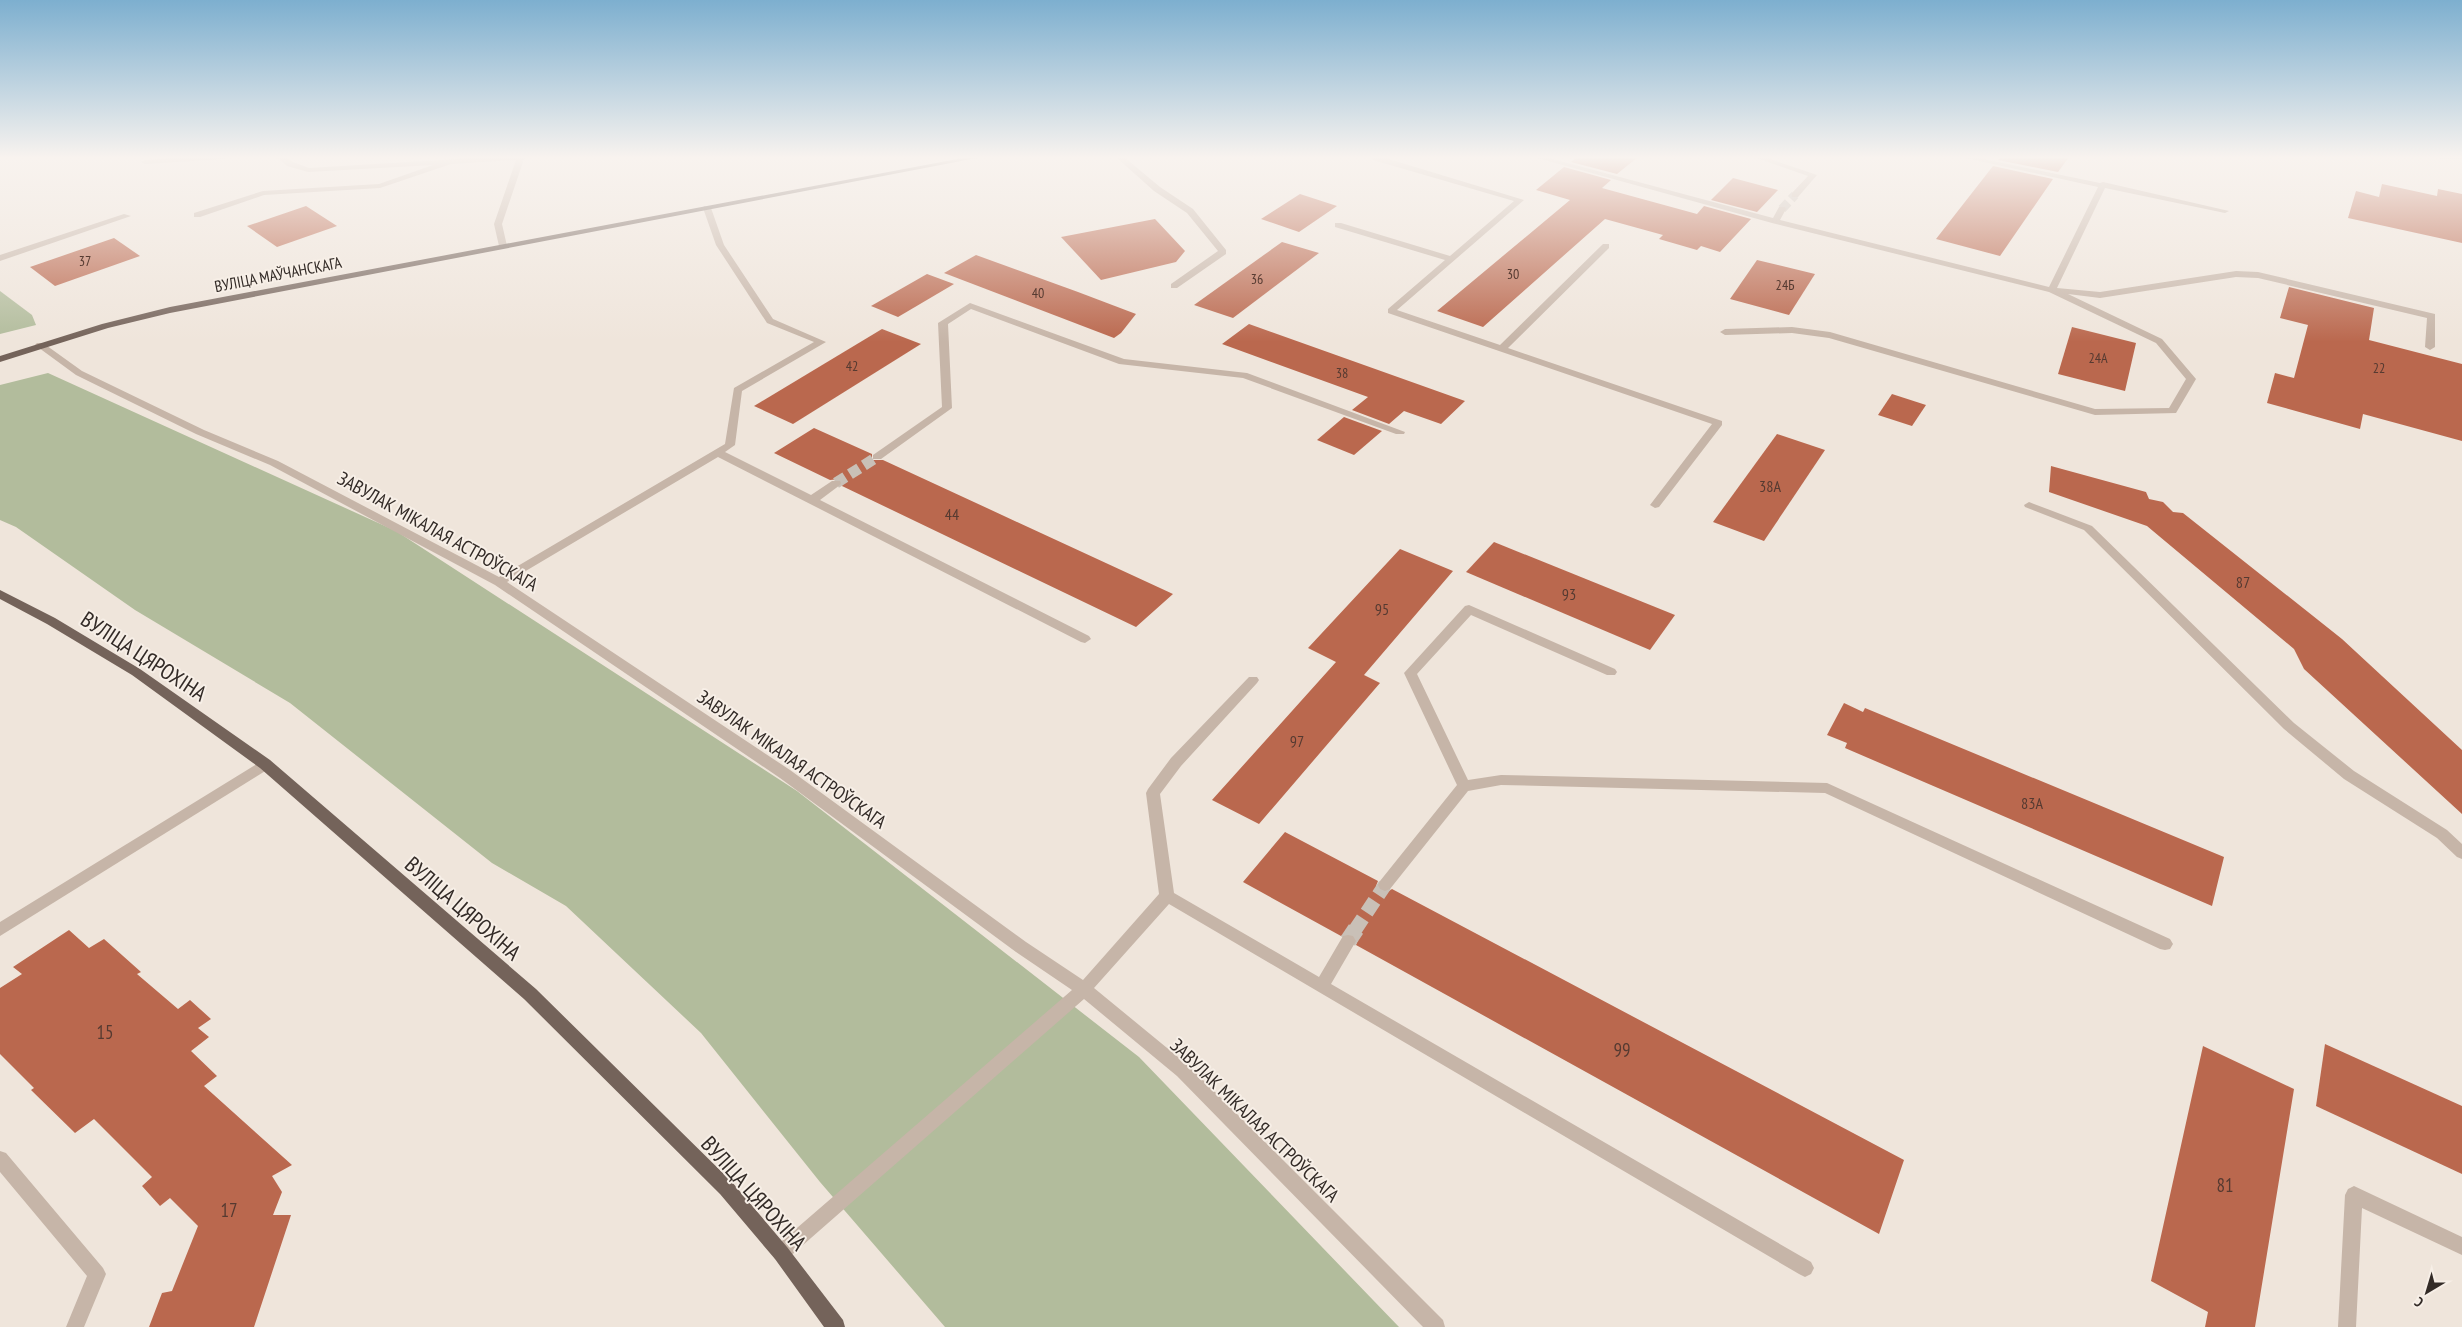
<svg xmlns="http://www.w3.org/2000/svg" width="2462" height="1327" viewBox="0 0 2462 1327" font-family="'PT Sans Narrow',sans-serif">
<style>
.green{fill:#b2bc9c}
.building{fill:#ba684e}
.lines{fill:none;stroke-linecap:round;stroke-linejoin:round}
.minor-tunnel-far3{stroke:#c9c0b7;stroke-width:9;stroke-dasharray:9 4.5;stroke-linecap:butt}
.minor-tunnel-far2{stroke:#c9c0b7;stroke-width:11;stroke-dasharray:11 5.5;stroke-linecap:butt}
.minor-tunnel-far1{stroke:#c9c0b7;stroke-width:14;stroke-dasharray:14 7;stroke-linecap:butt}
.minor-tunnel{stroke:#c9c0b7;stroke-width:17;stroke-dasharray:17 8;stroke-linecap:butt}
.minor{fill:#c6b5a8;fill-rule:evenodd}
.major{fill:#74635a;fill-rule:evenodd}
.labels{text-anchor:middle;stroke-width:4;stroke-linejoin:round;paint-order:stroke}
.far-number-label{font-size:14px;fill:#553a31}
.far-street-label{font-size:16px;fill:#332b27;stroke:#f7efe7}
.number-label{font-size:16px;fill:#553a31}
.street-label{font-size:19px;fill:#332b27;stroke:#f7efe7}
.near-number-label{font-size:19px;fill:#553a31}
.near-street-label{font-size:22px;fill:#332b27;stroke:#f7efe7}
</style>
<rect width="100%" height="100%" fill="#efe5db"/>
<g class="green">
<polygon points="0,291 32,315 36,325 0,334"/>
<polygon points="48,373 396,531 797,791 1139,1057 1399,1327 945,1327 820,1182 701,1033 566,906 492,863 290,703 135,610 16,527 0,520 0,385"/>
</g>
<g class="building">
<polygon points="1577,157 1638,157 1617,174 1571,162"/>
<polygon points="2001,157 2069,157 2058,172 1998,160"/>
<polygon points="1993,166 2053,179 2000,256 1936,239"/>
<polygon points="1564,167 1611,180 1602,188 1697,214 1704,206 1751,219 1720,252 1701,246 1697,250 1659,239 1663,235 1605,219 1483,327 1437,311 1570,200 1536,190"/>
<polygon points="1733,178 1778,190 1757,212 1711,200"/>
<polygon points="2382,184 2437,196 2438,189 2462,194 2462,243 2348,218 2356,191 2379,197"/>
<polygon points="1300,194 1337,206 1299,232 1261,219"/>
<polygon points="306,206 337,226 277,247 247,226"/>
<polygon points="1155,219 1185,251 1176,262 1101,280 1061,237"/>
<polygon points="114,238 140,256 55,286 30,267"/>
<polygon points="1282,242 1319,253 1233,318 1194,305"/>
<polygon points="976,255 1078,292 1136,314 1121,333 1114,338 944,273"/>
<polygon points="1757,260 1815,274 1789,315 1730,299"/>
<polygon points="927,274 954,284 898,317 871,306"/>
<polygon points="2289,287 2374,308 2369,340 2462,364 2462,441 2363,414 2360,429 2267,403 2275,373 2294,378 2308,325 2280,318"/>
<polygon points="1249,324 1465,401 1441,424 1404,411 1389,424 1352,410 1368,397 1222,344"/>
<polygon points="2072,327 2136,343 2125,391 2058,374"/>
<polygon points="882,329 921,344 793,424 754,406"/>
<polygon points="1892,394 1926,405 1912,426 1878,415"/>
<polygon points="1344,417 1382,431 1354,455 1317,440"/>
<polygon points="814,428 872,454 872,460 883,460 1173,594 1136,627 842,486 843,482 840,479 830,480 774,453"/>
<polygon points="1777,434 1825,450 1764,541 1713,522"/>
<polygon points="2051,466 2146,492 2149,499 2163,502 2173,512 2183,513 2342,639 2462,750 2462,814 2304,669 2294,649 2147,526 2049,492"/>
<polygon points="1494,542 1675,615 1650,650 1466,572"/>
<polygon points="1400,549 1453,571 1364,675 1380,683 1259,824 1212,800 1336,662 1308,648"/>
<polygon points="1844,703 1863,712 1865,708 2224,857 2212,906 1845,748 1847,743 1827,735"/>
<polygon points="1285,832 1378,881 1376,886 1379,891 1386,893 1392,889 1904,1160 1879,1234 1356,945 1358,940 1353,934 1348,933 1341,936 1243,882"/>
<polygon points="69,930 89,948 104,939 141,972 137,974 178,1009 190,1000 211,1019 198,1028 209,1037 191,1051 217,1076 204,1086 292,1165 272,1176 282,1192 273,1215 291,1215 254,1327 149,1327 162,1293 172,1291 198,1226 170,1198 160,1206 142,1186 152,1177 94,1119 75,1133 31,1090 34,1088 0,1054 0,988 22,974 13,967"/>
<polygon points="2325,1044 2462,1106 2462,1174 2316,1106"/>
<polygon points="2203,1046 2294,1089 2255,1327 2205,1327 2208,1312 2151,1281"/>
</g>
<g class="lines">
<polyline class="minor-tunnel-far3" points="1782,209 1795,195"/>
<polyline class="minor-tunnel-far2" points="836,483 877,457"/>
<polyline class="minor-tunnel-far1" points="1355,930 1385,885"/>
<polyline class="minor-tunnel" points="1348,941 1356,929"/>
<g class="minor">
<polygon points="194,157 228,157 224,159 145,164 141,162 145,160"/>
<polygon points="277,157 285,157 293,162 309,168 490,157 528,157 524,159 502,224 507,246 503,249 499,246 494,224 516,160 451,164 380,188 264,195 200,217 194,217 194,213 263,191 379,184 433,165 308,172 287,166"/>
<polygon points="1116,157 1124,157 1160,187 1193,209 1226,250 1226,254 1177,288 1171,288 1171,284 1218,251 1187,213 1154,191"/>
<polygon points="1373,157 1382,157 1524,200 1397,310 1500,345 1603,244 1609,244 1609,248 1508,348 1722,421 1722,425 1659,507 1655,508 1650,505 1712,424 1388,313 1388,309 1445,260 1335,227 1335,223 1341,223 1450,256 1514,201 1373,160"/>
<polygon points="1534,157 1545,157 1773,218 1779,207 1785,207 1786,209 1780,220 2049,287 2098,187 1961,157 1974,157 2100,183 2103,182 2229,211 2225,213 2105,188 2057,288 2100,292 2236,271 2258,272 2435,314 2435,347 2430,350 2425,347 2427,318 2258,278 2236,277 2100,298 2068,294 2162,339 2196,379 2176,413 2095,415 1829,338 1792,333 1725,335 1720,332 1725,329 1792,327 1830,332 2095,409 2169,408 2186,379 2156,343 2049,292 1772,223"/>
<polygon points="1754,157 1764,157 1817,175 1798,197 1792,197 1792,193 1808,176"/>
<polygon points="2438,157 2462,157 2462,159 2442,159"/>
<polygon points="704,206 711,208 724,245 773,319 826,342 742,391 735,445 725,452 811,495 832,481 840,481 841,483 840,485 820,500 1089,636 1091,639 1085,643 1081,642 718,457 507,582 790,770 1026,942 1083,980 1159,894 1146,793 1148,789 1171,758 1249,677 1257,677 1259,680 1257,683 1181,766 1160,794 1174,893 1319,977 1343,936 1348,935 1353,936 1356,941 1331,984 1811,1262 1814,1268 1811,1274 1805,1277 1799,1274 1169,904 1094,988 1189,1066 1443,1320 1445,1327 1423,1327 1177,1076 1084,999 787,1259 781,1262 775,1259 772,1253 775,1247 1072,990 1016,952 780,778 495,585 270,465 196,434 76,375 35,345 37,343 43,343 82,371 204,430 278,461 499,577 725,444 734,388 814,342 767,323 716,245 703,208"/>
<polygon points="124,214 131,216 0,261 0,255"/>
<polygon points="970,303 1124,359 1247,373 1405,432 1404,434 1396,434 1243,378 1119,364 971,309 948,324 952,408 881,459 873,459 873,455 942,407 938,323"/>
<polygon points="2029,502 2092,526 2294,723 2354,771 2447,830 2462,844 2462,859 2457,857 2437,838 2344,779 2284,729 2084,530 2025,507 2024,505"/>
<polygon points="1469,605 1615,669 1617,672 1615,675 1607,675 1471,615 1417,674 1468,780 1501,775 1827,783 2170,939 2173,944 2170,949 2165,950 2160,949 1825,793 1501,785 1468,791 1390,889 1385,891 1380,889 1378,885 1380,881 1457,785 1404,673 1465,606"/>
<polygon points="265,759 270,760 272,764 270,768 0,936 0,922"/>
<polygon points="0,1151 6,1153 103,1268 106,1274 84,1327 66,1327 87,1276 0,1172"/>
<polygon points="2354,1186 2462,1237 2462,1255 2362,1208 2356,1327 2338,1327 2345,1195 2348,1189"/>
</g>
<g class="major">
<polygon points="968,157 982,157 170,313 108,328 0,362 0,356 102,324 170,307"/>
<polygon points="0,590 55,618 140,669 270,760 536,989 732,1182 787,1247 843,1320 845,1327 824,1327 775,1259 720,1194 524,999 260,768 132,675 47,624 0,599"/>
</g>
</g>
<linearGradient id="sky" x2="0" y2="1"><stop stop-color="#7dafcf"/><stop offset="0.46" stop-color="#f8f3ef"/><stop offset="1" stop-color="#f8f3ef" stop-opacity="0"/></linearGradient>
<rect width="2462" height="342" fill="url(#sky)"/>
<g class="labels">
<g class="far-number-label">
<text x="85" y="266">37</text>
<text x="1513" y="279">30</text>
<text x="1257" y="284">36</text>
<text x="1785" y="290">24Б</text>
<text x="1038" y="298">40</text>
<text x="2098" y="363">24А</text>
<text x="852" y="371">42</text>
<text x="2379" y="373">22</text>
<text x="1342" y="378">38</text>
</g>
<g class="far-street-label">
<text transform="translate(278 274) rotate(-11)" y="6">ВУЛІЦА МАЎЧАНСКАГА</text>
</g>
<g class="number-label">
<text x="1770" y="492">38А</text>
<text x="952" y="520">44</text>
<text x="2243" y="588">87</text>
<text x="1569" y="600">93</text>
<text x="1382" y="615">95</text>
<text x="1297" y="747">97</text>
<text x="2032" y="809">83А</text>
</g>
<g class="street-label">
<text transform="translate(438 531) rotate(29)" y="7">ЗАВУЛАК МІКАЛАЯ АСТРОЎСКАГА</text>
<text transform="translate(792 759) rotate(35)" y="7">ЗАВУЛАК МІКАЛАЯ АСТРОЎСКАГА</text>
<text transform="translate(1255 1120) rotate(44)" y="7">ЗАВУЛАК МІКАЛАЯ АСТРОЎСКАГА</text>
</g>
<g class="near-number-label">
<text x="105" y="1039">15</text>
<text x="1622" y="1057">99</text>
<text x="2225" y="1192">81</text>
<text x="229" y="1217">17</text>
</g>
<g class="near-street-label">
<text transform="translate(144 656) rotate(33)" y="8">ВУЛІЦА ЦЯРОХІНА</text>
<text transform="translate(463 908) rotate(41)" y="8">ВУЛІЦА ЦЯРОХІНА</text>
<text transform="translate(754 1193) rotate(48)" y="8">ВУЛІЦА ЦЯРОХІНА</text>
</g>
</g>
<g transform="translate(2427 1292) rotate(218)" stroke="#f7efe7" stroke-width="4" paint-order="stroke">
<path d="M0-4L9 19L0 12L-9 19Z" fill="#332b27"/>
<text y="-8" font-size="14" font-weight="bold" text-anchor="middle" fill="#332b27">С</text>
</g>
</svg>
